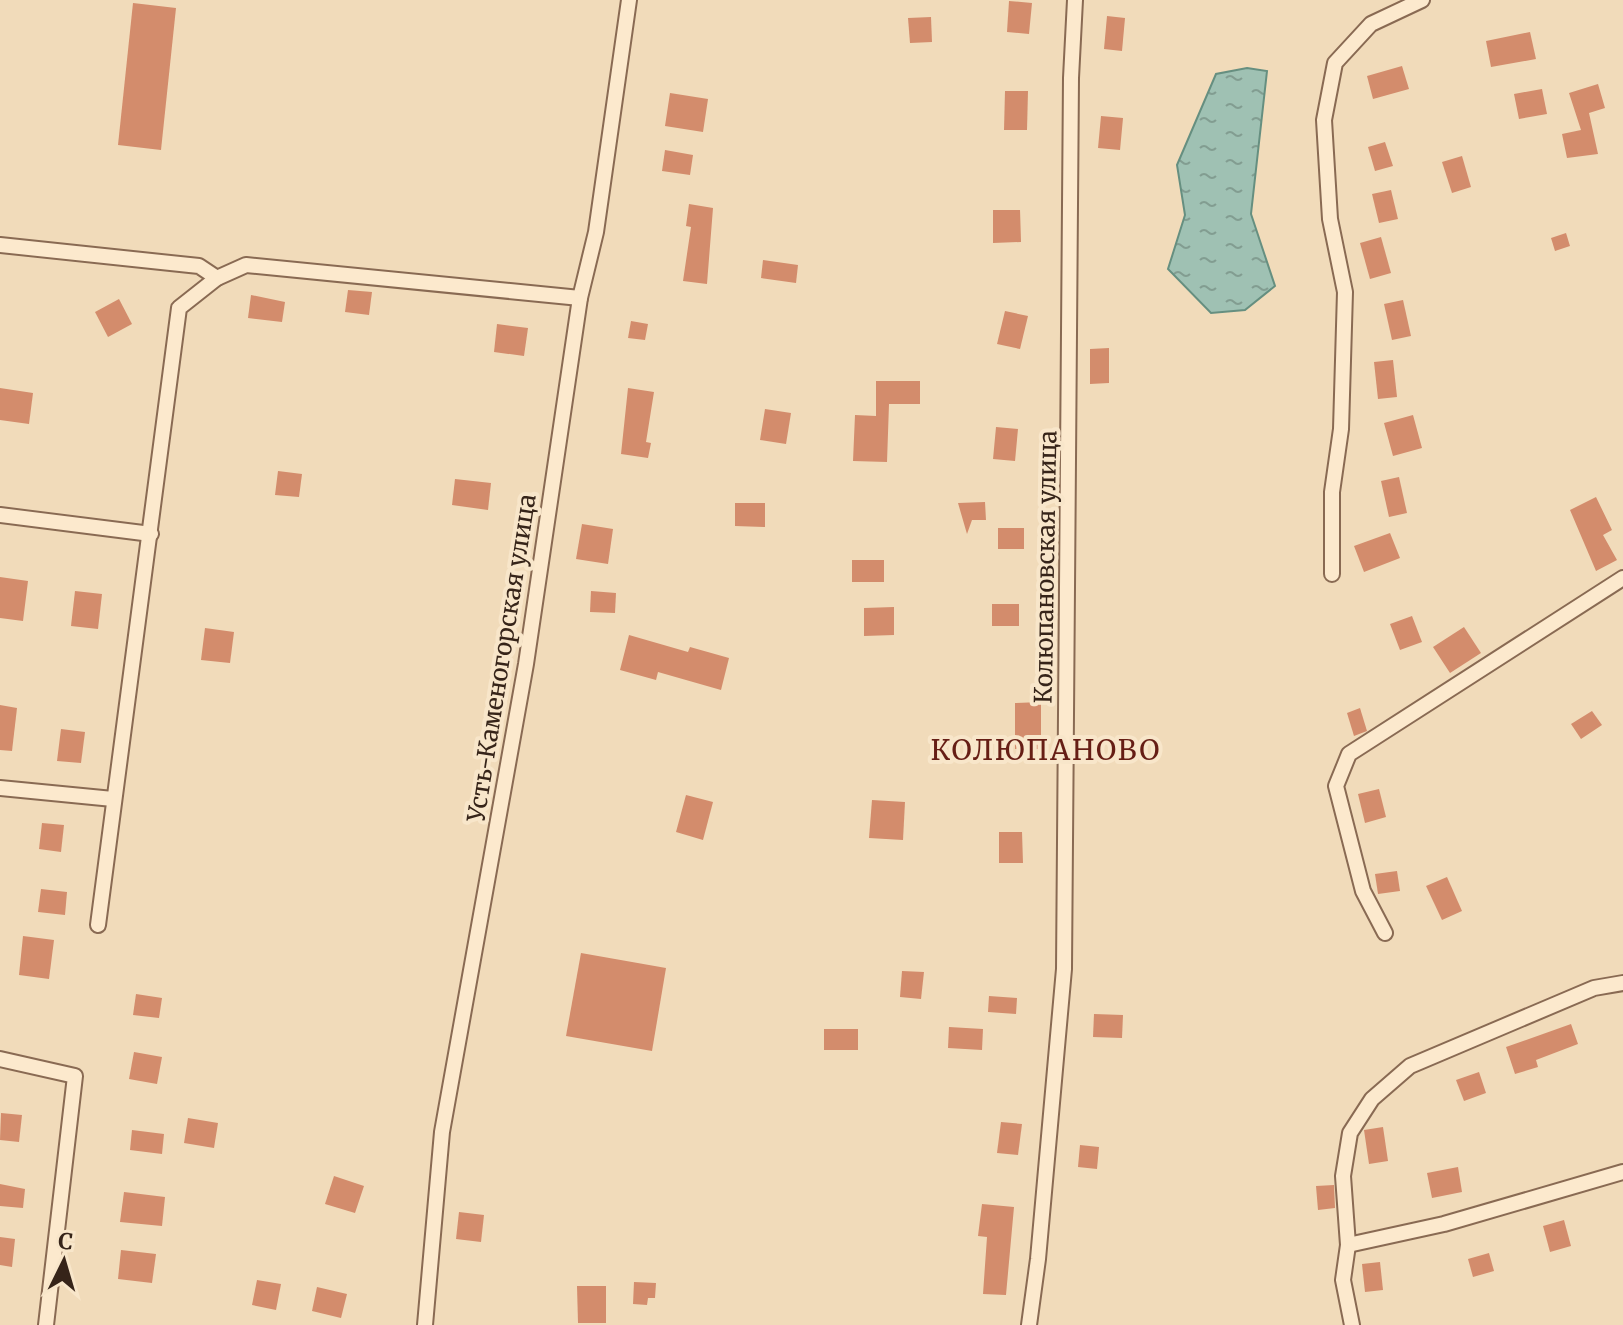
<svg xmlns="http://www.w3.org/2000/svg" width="1623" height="1325" viewBox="0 0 1623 1325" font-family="Merriweather,serif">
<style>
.water{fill:url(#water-ripples);stroke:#668f80;stroke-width:2}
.building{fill:#d38c6c}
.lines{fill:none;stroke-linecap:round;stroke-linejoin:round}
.street-casing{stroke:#896a53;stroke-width:18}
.street{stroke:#fce9cd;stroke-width:14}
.labels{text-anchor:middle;stroke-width:8;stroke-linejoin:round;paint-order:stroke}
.street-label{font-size:24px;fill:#362419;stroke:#f8e6ca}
.quarter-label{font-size:28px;letter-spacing:2px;fill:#661e15;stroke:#f8e6ca}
</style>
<defs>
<pattern id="water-ripples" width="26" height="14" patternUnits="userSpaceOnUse" patternTransform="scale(2)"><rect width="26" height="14" fill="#9fc1b3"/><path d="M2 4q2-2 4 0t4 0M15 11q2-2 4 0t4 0" fill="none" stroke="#829d91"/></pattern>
</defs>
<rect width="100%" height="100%" fill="#f1dbba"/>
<polygon class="water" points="1247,68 1267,71 1251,214 1275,286 1245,310 1211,313 1168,269 1185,215 1177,165 1216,74"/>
<g class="building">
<polygon points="1009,1 1032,3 1029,34 1007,32"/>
<polygon points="133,3 176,8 161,150 118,145"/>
<polygon points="1107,16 1125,18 1122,51 1104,49"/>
<polygon points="931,17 932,42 910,43 908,18"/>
<polygon points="1530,32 1536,59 1491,67 1486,41"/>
<polygon points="1402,66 1409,89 1373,99 1367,76"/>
<polygon points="1598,84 1605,108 1589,113 1598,154 1567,158 1562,134 1581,130 1569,93"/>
<polygon points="1542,89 1547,114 1519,119 1514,94"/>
<polygon points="1005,91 1028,91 1027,130 1004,130"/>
<polygon points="670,93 708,99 703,132 665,126"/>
<polygon points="1101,116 1123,118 1120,150 1098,148"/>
<polygon points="1385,142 1393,166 1375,171 1368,147"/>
<polygon points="665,150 693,155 690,175 662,171"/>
<polygon points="1462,156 1471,187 1452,193 1442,162"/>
<polygon points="1391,190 1398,219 1379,223 1372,194"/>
<polygon points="689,204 713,208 707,284 683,281 691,227 686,226"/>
<polygon points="993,210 1020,210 1021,242 993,243"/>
<polygon points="1566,233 1570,246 1555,251 1551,238"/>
<polygon points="1381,237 1391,273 1370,279 1360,243"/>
<polygon points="763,260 798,265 796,283 761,278"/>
<polygon points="348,290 372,292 369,315 345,312"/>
<polygon points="251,295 285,302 282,322 248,318"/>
<polygon points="119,299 132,324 108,337 95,312"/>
<polygon points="1403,300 1411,336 1392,340 1384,304"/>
<polygon points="1005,311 1028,316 1020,349 997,344"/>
<polygon points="631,321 648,324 645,340 628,338"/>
<polygon points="497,324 528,328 524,356 494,352"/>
<polygon points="1109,348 1109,383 1090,384 1090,349"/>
<polygon points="1393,360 1397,397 1378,399 1374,362"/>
<polygon points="876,381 920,381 920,404 889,404 887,462 853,461 855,415 876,416"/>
<polygon points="0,388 33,393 29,424 0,420"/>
<polygon points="628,388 654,392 646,442 651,443 648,458 621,454"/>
<polygon points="765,409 791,413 786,444 760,440"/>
<polygon points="1413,415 1422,448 1393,456 1384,423"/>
<polygon points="996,427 1018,429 1015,461 993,459"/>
<polygon points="278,471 302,474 299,497 275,495"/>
<polygon points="1399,477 1407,513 1389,517 1381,481"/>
<polygon points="455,479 491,483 488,510 452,505"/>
<polygon points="1596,497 1612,530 1603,535 1617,560 1596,571 1570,510"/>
<polygon points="985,502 986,520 972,520 967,534 958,503"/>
<polygon points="735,503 765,503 765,527 735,526"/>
<polygon points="582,524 613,529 608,564 576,559"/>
<rect x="998" y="528" width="26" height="21"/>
<polygon points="1390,533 1400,558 1364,572 1354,546"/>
<rect x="852" y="560" width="32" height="22"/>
<polygon points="0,577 28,581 23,621 0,618"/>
<polygon points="75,591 102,594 98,629 71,626"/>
<polygon points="591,591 616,593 615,613 590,612"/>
<rect x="992" y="604" width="27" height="22"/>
<polygon points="894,607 894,635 864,636 864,608"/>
<polygon points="1412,616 1422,642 1400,650 1390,624"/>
<polygon points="1464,627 1481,653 1450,673 1433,647"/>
<polygon points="205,628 234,632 230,663 201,660"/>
<polygon points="629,635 688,652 690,647 729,658 721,690 658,672 656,680 620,670"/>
<polygon points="1041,702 1041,749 1015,749 1015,703"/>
<polygon points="0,705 17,708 12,751 0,750"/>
<polygon points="1360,708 1367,731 1354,736 1347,713"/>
<polygon points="1592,711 1602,725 1581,739 1571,724"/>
<polygon points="61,729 85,732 81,763 57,761"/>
<polygon points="1379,789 1386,817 1365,823 1358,794"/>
<polygon points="686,795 713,802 703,840 676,832"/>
<polygon points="872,800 905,802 903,840 869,838"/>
<polygon points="42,823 64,825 61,852 39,849"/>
<polygon points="999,832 1022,832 1023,863 999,863"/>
<polygon points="1397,871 1400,891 1378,894 1375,874"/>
<polygon points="1447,877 1462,911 1442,920 1426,886"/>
<polygon points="41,889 67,892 65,915 38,912"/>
<polygon points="23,936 54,940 49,979 19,975"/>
<polygon points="581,953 666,968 652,1051 566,1036"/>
<polygon points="902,971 924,972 921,999 900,997"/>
<polygon points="136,994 162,998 159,1018 133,1015"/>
<polygon points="989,996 1017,998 1016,1014 988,1012"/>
<polygon points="1094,1014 1123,1015 1122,1038 1093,1037"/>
<polygon points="1571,1024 1578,1044 1536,1060 1538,1067 1515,1074 1506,1047"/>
<polygon points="949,1027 983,1029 982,1050 948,1048"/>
<rect x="824" y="1029" width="34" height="21"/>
<polygon points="134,1052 162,1057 157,1084 129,1079"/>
<polygon points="1479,1072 1486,1093 1464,1101 1456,1080"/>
<polygon points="1,1113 22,1115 19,1142 0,1140"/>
<polygon points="188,1118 218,1123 214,1148 184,1143"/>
<polygon points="1001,1122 1022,1124 1018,1155 997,1153"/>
<polygon points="1383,1127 1388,1161 1369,1164 1364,1130"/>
<polygon points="132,1130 164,1134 162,1154 130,1150"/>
<polygon points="1080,1145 1099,1147 1097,1169 1078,1167"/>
<polygon points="1458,1167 1462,1192 1432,1198 1427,1173"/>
<polygon points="334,1176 364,1186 355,1213 325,1204"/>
<polygon points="0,1184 25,1189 23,1208 0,1206"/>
<polygon points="1334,1185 1335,1208 1318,1210 1316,1186"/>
<polygon points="124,1192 165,1197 162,1226 120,1222"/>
<polygon points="982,1204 1014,1207 1006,1295 983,1294 987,1237 978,1236"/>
<polygon points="459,1212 484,1215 481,1242 456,1239"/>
<polygon points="1564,1220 1571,1246 1550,1252 1543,1226"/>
<polygon points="0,1237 15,1239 12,1267 0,1265"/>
<polygon points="121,1250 156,1254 152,1283 118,1279"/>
<polygon points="1489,1253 1494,1271 1473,1277 1468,1259"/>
<polygon points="1380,1262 1383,1290 1365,1292 1362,1264"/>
<polygon points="257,1280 281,1284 276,1310 252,1305"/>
<polygon points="634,1282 656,1283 655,1298 648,1298 647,1305 633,1304"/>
<polygon points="577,1286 606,1286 606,1323 578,1323"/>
<polygon points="317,1287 347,1294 341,1318 312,1311"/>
</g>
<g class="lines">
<g class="street-casing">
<g id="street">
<polyline points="0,245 199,266 217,278"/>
<polyline points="0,515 151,534"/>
<polyline points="1332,574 1332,492 1341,429 1345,292 1330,219 1324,120 1335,63 1371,24 1422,0"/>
<polyline points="0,788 113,799"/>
<polyline points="98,925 179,308 217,278 246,265 580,298"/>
<polyline points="1385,933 1363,891 1336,786 1349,754 1623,578"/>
<polyline points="0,1059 75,1076 46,1325"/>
<polyline points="1348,1245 1444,1224 1623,1172"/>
<polyline points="425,1325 442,1132 526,664 580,298 596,232 629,0"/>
<polyline points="1029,1325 1038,1259 1064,969 1071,78 1075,0"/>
<polyline points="1352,1325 1343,1280 1348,1245 1343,1176 1350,1133 1372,1099 1410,1066 1594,988 1623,983"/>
</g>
</g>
<use href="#street" class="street"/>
</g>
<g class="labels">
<g class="street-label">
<text transform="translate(1046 567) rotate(-89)" y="8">Колюпановская улица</text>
<text transform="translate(502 658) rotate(-81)" y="8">Усть-Каменогорская улица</text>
</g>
<g class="quarter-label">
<text x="1046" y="760">КОЛЮПАНОВО</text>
</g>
</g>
<g transform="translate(64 1261) rotate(5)" stroke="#f8e6ca" stroke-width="6" paint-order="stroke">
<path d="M0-6L14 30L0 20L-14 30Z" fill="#362419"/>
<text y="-12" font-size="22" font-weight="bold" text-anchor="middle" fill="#362419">С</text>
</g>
</svg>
